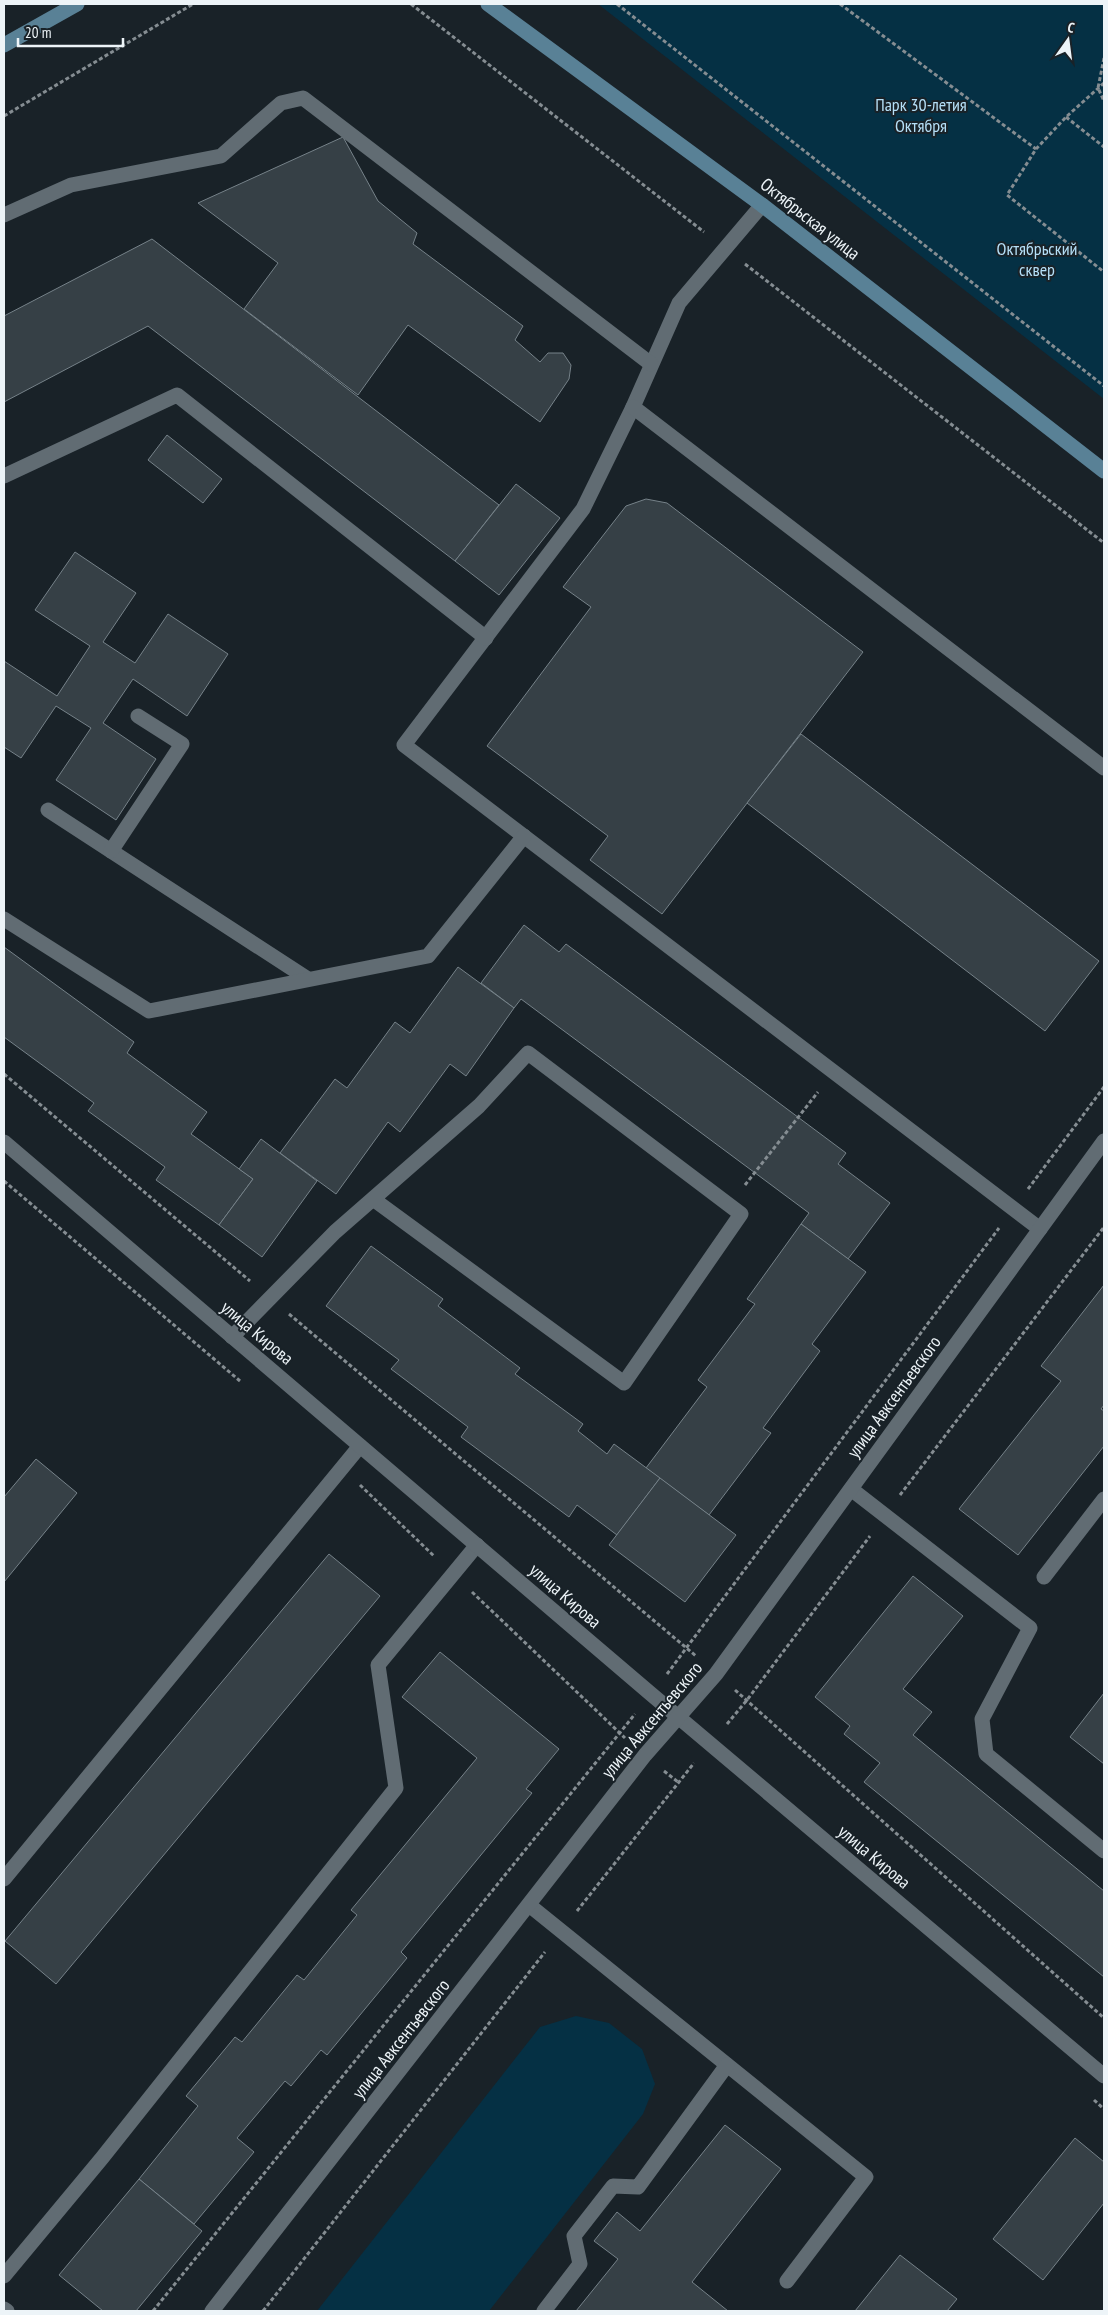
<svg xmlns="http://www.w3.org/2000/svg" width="1108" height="2315" viewBox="0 0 1108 2315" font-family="'PT Sans Narrow',sans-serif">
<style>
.green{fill:#053044}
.building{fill:#364046;stroke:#768289}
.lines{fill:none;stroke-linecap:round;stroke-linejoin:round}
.path{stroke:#858d92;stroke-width:3;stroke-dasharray:4 2.5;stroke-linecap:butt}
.lane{stroke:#616c73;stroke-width:15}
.street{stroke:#616c73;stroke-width:15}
.secondary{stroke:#598196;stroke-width:15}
.labels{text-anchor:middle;stroke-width:4;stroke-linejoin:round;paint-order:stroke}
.park-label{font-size:18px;fill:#b5dff7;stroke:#192228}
.street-label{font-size:18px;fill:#edf4f8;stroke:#192228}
</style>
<rect width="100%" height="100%" fill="#192228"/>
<g class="green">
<polygon points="598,4 1104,4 1104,399"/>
<polygon points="576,2016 609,2023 642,2049 655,2084 643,2114 489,2311 317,2311 540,2027"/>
</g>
<g class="building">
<polygon points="343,137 378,201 417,233 413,244 523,326 515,340 540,362 548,353 563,353 571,365 569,379 540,422 408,325 358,395 244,309 278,263 198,203"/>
<polygon points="152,239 499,505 455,561 148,326 4,402 4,316"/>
<polygon points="167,435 222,479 203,503 148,460"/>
<polygon points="516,484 560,518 499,595 455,561"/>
<polygon points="646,499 667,503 863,652 662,914 590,860 608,836 487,746 591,607 563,587 626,506"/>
<polygon points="75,552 136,593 103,642 135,663 168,614 228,654 187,716 133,679 103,723 156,759 116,820 56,780 91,728 56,706 21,758 4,747 4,661 57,696 90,646 35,610"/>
<polygon points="801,734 1099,961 1045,1031 747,803"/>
<polygon points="524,925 559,952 566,944 846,1153 838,1164 890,1203 848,1259 801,1224 809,1213 521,999 514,1008 481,983"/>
<polygon points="4,947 134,1042 127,1053 207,1112 191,1134 253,1179 219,1225 156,1180 165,1167 88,1111 94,1103 4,1037"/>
<polygon points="458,967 514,1008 466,1076 450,1064 400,1132 388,1122 336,1194 280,1153 335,1079 347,1088 395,1022 410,1033"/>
<polygon points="261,1139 317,1181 262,1257 219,1225 253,1179 239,1169"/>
<polygon points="801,1224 866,1272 812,1344 820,1351 763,1428 771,1433 709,1515 646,1468 707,1387 698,1380 755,1304 747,1299"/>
<polygon points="371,1246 443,1299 438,1306 520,1368 515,1374 583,1424 578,1431 607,1454 614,1444 660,1478 617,1535 577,1505 569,1517 461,1437 468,1427 391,1369 399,1360 326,1306"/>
<polygon points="1104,1285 1104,1405 1101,1409 1104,1411 1104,1446 1018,1555 959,1509 1061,1381 1041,1366"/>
<polygon points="36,1459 77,1493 4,1582 4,1497"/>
<polygon points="660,1478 736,1535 685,1602 609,1545"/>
<polygon points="329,1554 380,1596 56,1984 5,1941"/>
<polygon points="913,1576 963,1616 903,1689 932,1712 913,1735 1104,1891 1104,1977 864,1782 880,1763 844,1734 850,1726 815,1697"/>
<polygon points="440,1652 559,1749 526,1789 532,1793 401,1952 407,1958 327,2055 321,2050 291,2086 285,2081 237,2138 254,2152 194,2224 139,2179 198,2106 186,2096 235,2037 242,2042 297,1975 304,1980 357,1915 351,1910 477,1758 402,1697"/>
<polygon points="1104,1693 1104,1764 1070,1737"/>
<polygon points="725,2125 781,2169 692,2282 728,2311 576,2311 618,2259 594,2241 606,2226 617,2212 640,2231"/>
<polygon points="1075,2138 1104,2162 1104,2203 1043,2280 993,2239"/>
<polygon points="139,2179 202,2231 136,2311 103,2311 59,2275"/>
<polygon points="900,2255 957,2299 947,2311 855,2311"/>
</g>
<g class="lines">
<g class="path">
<polyline points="411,4 704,232"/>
<polyline points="617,4 1104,386"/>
<polyline points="840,4 1036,149"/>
<polyline points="1104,58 1098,88 1104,101"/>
<polyline points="1104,83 1066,117 1036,149 1007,195 1104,272"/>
<polyline points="4,116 193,4"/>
<polyline points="1066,117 1104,147"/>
<polyline points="745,264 1104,543"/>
<polyline points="4,1074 250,1281"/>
<polyline points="4,1181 240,1381"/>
<polyline points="745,1185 818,1092"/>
<polyline points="1028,1189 1104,1087"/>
<polyline points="289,1314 696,1656"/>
<polyline points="360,1485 435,1557"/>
<polyline points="900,1495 1104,1227"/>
<polyline points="472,1592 625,1738"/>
<polyline points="667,1674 999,1228"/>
<polyline points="735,1690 1104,2018"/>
<polyline points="727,1724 747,1700 870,1536"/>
<polyline points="664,1771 678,1782"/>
<polyline points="577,1911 694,1763"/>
<polyline points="1094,2100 1104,2109"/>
<polyline points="153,2311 635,1714"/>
<polyline points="263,2311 545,1952"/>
</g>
<g class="lane">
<polyline points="762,205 679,303 633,407 583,509 404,745 1040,1229"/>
<polyline points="4,215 71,185 221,156 281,103 303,98 651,364"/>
<polyline points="633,407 1104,768"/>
<polyline points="4,476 177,395 486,638"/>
<polyline points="48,810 308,979"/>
<polyline points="111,851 182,744 138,716"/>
<polyline points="4,919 149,1011 428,956 524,836"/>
<polyline points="232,1337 335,1232 479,1106 528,1053 741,1214 624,1383 373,1199"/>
<polyline points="851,1489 1030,1628 982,1719 986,1754 1104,1851"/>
<polyline points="1044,1577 1104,1499"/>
<polyline points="4,1879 360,1446"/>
<polyline points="529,1905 866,2177 787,2281"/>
<polyline points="4,2276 102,2158 396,1788 378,1665 477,1545"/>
<polyline points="4,2309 7,2311"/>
<polyline points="544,2311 580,2264 574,2236 613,2186 638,2187 727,2065"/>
</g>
<g class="street">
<polyline points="4,1142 651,1694 1104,2076"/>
<polyline points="212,2311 645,1755 716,1674 1104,1141"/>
</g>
<g class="secondary">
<polyline points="488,4 762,205 1104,471"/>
<polyline points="4,45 77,4"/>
</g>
</g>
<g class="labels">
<g class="park-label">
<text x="921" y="111">Парк 30-летия<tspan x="921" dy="21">Октября</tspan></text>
<text x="1037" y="255">Октябрьский<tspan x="1037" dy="21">сквер</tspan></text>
</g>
<g class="street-label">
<text transform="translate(810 219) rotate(38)" y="6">Октябрьская улица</text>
<text transform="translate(257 1333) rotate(40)" y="6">улица Кирова</text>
<text transform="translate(894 1397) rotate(-54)" y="6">улица Авксентьевского</text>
<text transform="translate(565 1596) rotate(41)" y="6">улица Кирова</text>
<text transform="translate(652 1720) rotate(-50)" y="6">улица Авксентьевского</text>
<text transform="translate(874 1857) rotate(40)" y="6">улица Кирова</text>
<text transform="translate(401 2039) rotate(-52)" y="6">улица Авксентьевского</text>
</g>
</g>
<rect width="1108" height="2315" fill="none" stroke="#edf4f8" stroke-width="10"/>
<g transform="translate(1068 40) rotate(14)" stroke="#192228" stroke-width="4" paint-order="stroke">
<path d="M0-4L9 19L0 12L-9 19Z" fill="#edf4f8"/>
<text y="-8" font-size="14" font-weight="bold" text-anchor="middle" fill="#edf4f8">С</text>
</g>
<path d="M18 38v8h105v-8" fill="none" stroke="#edf4f8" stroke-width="2.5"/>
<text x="25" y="38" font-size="15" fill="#edf4f8" stroke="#192228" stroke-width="4" paint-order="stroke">20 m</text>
</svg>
